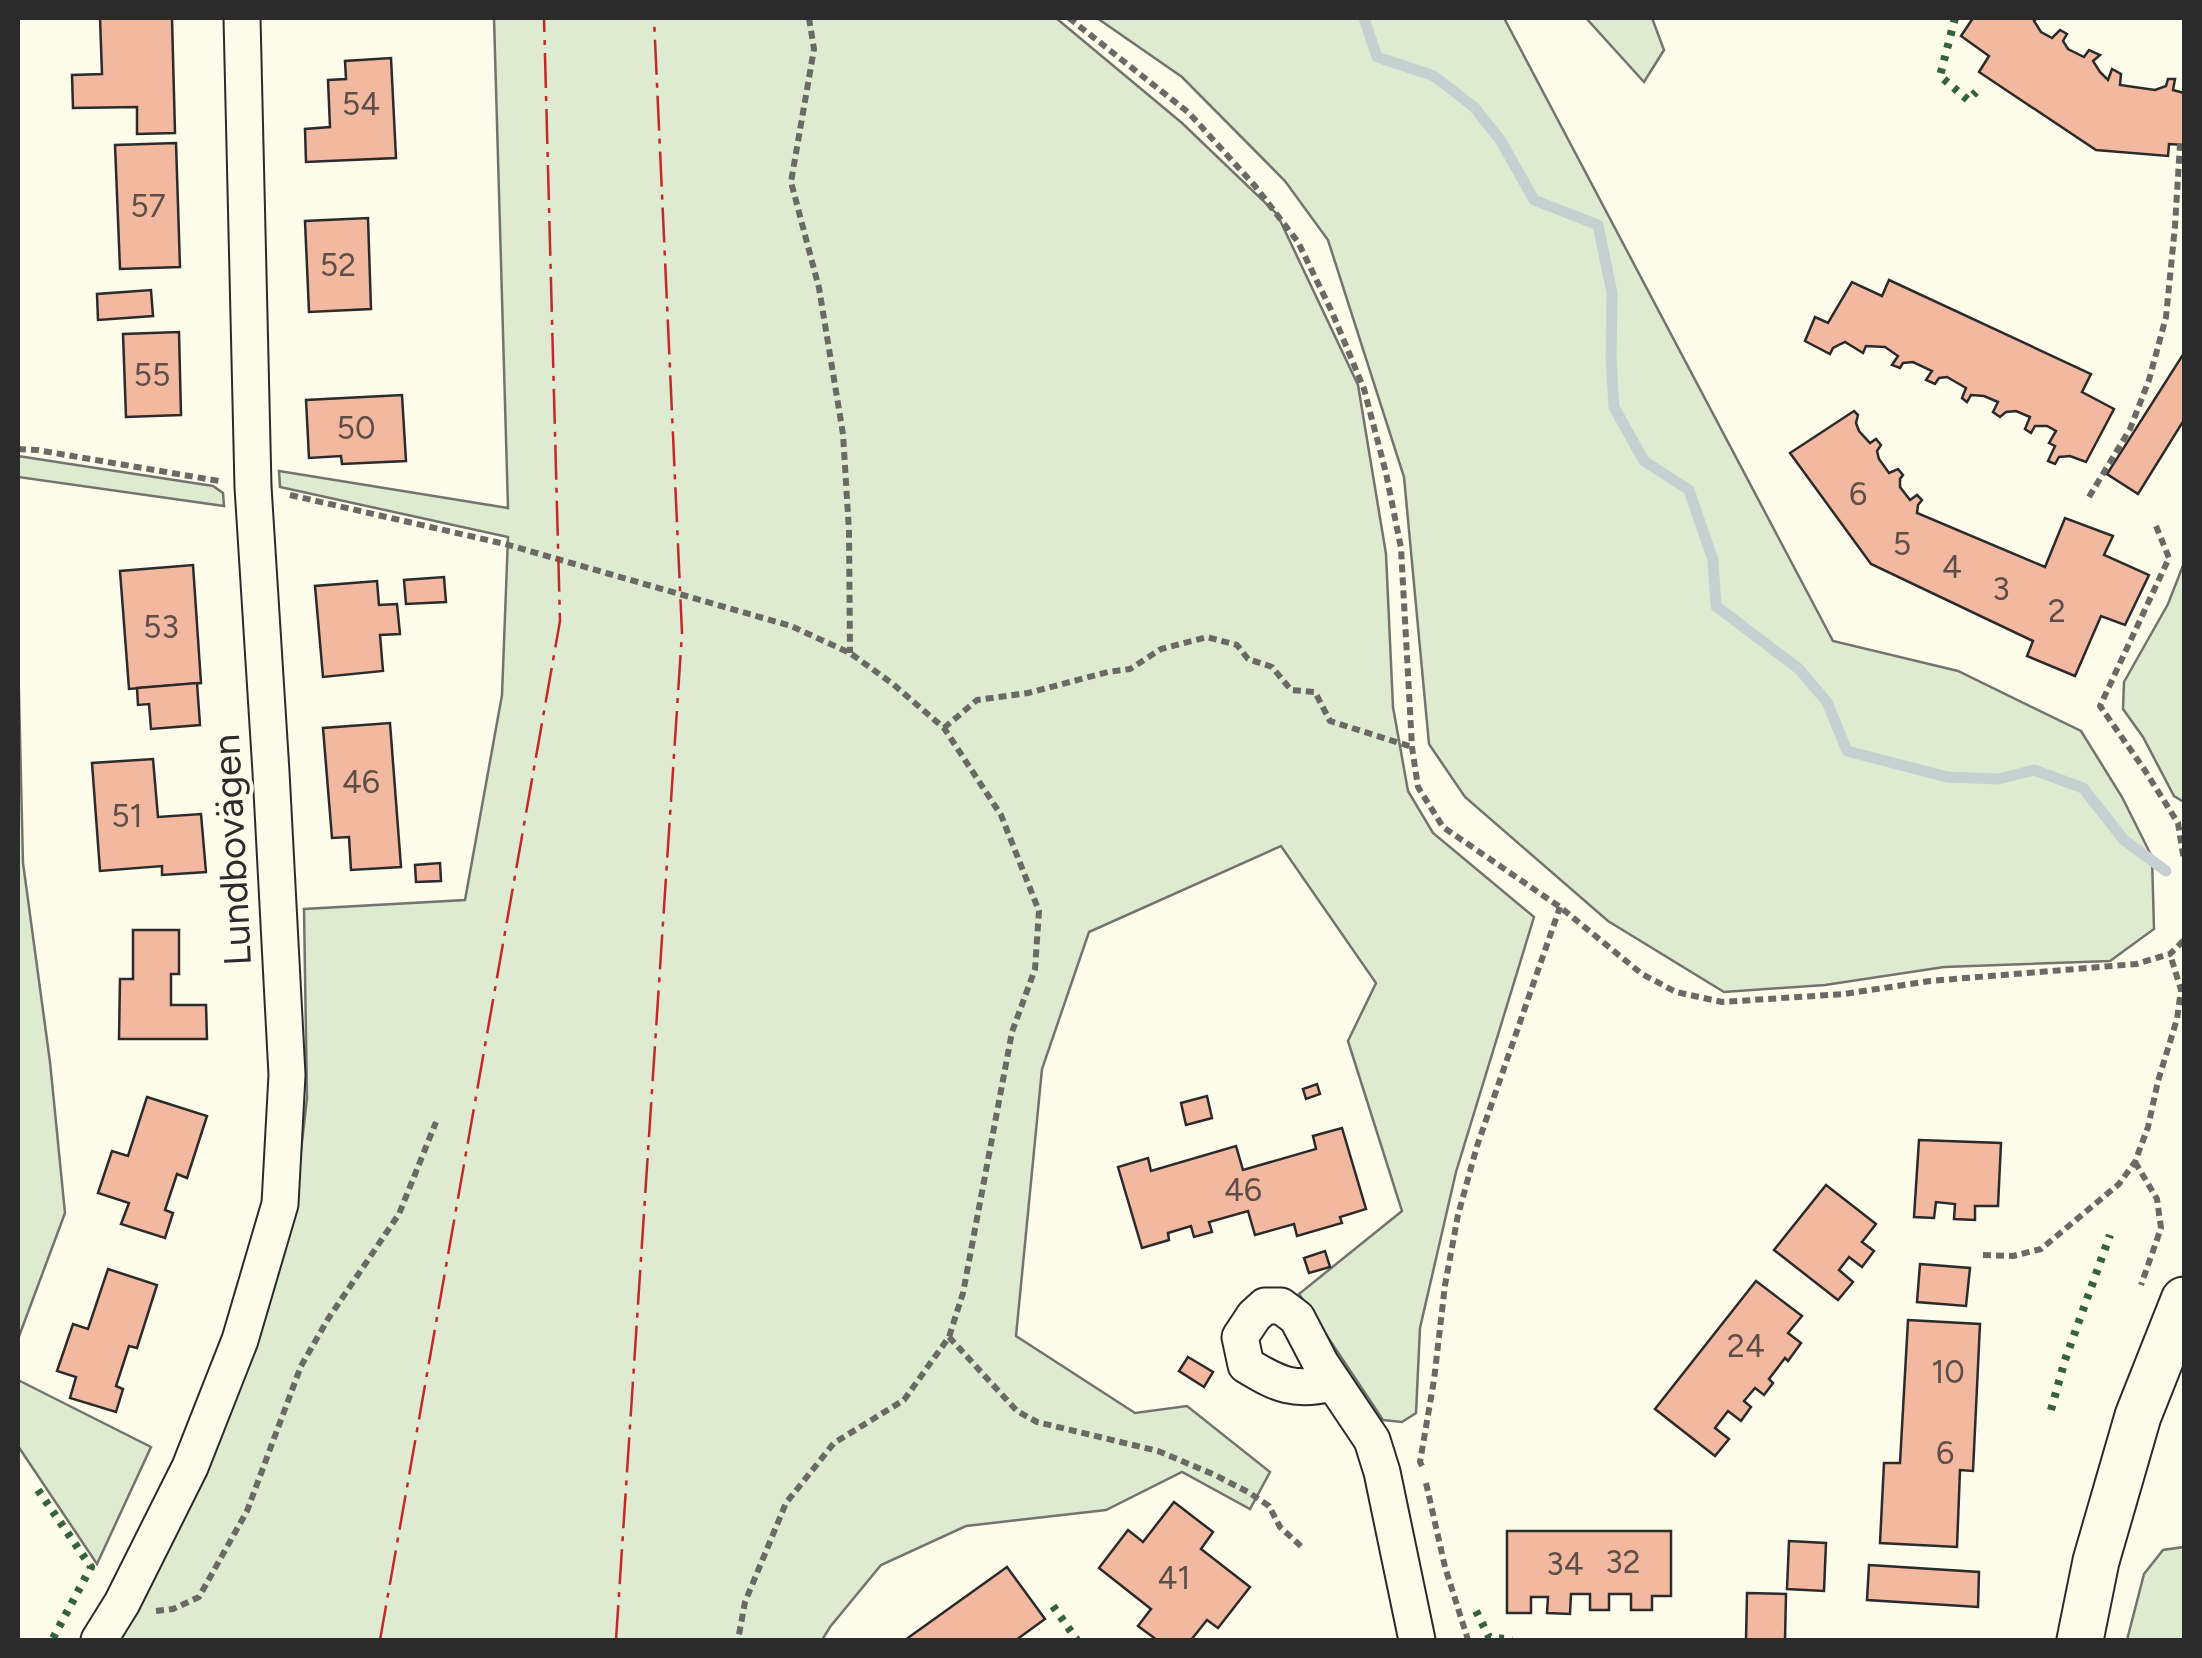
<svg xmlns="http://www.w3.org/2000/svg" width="2202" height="1658" viewBox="0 0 2202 1658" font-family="Figtree,sans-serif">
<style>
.green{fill:#deebd1;stroke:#74746e;stroke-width:2.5}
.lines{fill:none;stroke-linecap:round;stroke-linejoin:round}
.stream{stroke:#c7d0d0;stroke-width:11}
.building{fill:#f2b8a0;stroke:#2b2b2b;stroke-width:2.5}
.minor-casing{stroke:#2b2b2b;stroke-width:39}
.tertiary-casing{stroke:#2b2b2b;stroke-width:49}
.path{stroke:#6a6964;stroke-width:6;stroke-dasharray:8 5;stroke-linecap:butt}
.minor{stroke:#fdfbea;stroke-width:35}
.tertiary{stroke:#fdfbea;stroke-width:45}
.hedge{stroke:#34623c;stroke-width:8;stroke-dasharray:5 8;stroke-linecap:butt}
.power{stroke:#c62828;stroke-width:2.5;stroke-dasharray:35 8 5 8;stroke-linecap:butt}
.labels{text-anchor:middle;stroke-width:8;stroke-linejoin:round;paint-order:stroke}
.number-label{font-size:32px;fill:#5d4e48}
.street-label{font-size:38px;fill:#2b2b2b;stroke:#fdfbea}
</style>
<rect width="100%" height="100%" fill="#fdfbea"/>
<g class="green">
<polygon points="494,18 1056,18 1182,123 1277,214 1358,385 1386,554 1393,707 1408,791 1433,833 1534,917 1456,1172 1420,1328 1416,1413 1402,1422 1383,1420 1299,1294 1402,1211 1348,1041 1376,983 1281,846 1089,932 1042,1069 1016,1336 1135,1413 1187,1406 1270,1472 1250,1509 1182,1472 1106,1510 966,1526 881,1565 830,1627 822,1640 119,1640 294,1212 307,1098 304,909 465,900 502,695 508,537 280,487 279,471 508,508"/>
<polygon points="1097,18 1504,18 1833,641 1958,671 2081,731 2122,797 2152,857 2154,929 2110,961 1944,967 1825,985 1724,992 1608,921 1465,797 1429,744 1404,477 1328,240 1285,181 1182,77"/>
<polygon points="1586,18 1652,18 1664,50 1644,82"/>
<polygon points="18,456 213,486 223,493 224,506 18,477"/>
<polygon points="2184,563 2184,802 2174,796 2143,737 2123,709 2124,682 2168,604"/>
<polygon points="18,652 23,863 50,1062 65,1213 18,1339"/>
<polygon points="18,1380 151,1447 97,1564 18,1446"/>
<polygon points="2184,1547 2184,1640 2127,1640 2144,1574 2163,1550"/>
</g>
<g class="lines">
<polyline class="stream" points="1364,18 1377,57 1434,76 1474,107 1501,141 1534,200 1598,225 1612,293 1611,358 1614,407 1644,461 1689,490 1713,560 1716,606 1799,669 1827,702 1847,751 1947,777 1998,779 2034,770 2083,788 2124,840 2166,871"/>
</g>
<g class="building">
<polygon points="100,18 172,18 175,133 137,134 137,107 73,108 72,75 102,74"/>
<polygon points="1973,18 2037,18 2034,21 2041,32 2052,38 2060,30 2067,34 2063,41 2068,49 2084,57 2089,50 2100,55 2093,61 2100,72 2108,80 2112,69 2121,74 2120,85 2155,90 2166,86 2168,79 2175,79 2173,90 2184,93 2184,145 2169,144 2168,156 2096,150 1979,72 1989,56 1961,36"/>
<polygon points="391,58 396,158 306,162 305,129 330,127 328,80 346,79 345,61"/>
<polygon points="176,143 180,267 120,269 115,145"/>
<polygon points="368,218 371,309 309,312 305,221"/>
<polygon points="1889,280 2091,374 2082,392 2114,409 2086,462 2070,456 2059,457 2055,464 2048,461 2055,446 2049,443 2056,431 2047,426 2035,426 2031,433 2025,429 2030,417 2016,411 2006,412 2000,417 1993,412 1998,402 1984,396 1971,395 1967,402 1962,398 1966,388 1947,377 1939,378 1935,384 1926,380 1932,371 1913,362 1903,363 1900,368 1892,365 1898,356 1885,347 1866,346 1863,353 1845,342 1833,348 1830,354 1805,341 1815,317 1828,323 1852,282 1882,296"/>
<polygon points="151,290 153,316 98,320 97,294"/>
<polygon points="179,332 181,415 126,417 123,334"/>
<polygon points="2184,353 2184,420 2138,494 2107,474"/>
<polygon points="402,395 406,461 342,464 341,456 309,458 306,400"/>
<polygon points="1854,411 1858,415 1856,423 1859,431 1870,443 1876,439 1881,445 1877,451 1879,459 1889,473 1898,469 1903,475 1900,479 1900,487 1910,500 1917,495 1922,500 1918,505 1917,513 2045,567 2065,518 2113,536 2104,555 2149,575 2125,625 2101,616 2075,676 2027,656 2033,641 1871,564 1790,453"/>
<polygon points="193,565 201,683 129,689 120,571"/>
<polygon points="444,577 446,602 406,604 404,580"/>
<polygon points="377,581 379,605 397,604 400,634 380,635 383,671 323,677 315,586"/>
<polygon points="197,683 200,725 151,729 149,704 138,705 137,688"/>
<polygon points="390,723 401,867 351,870 349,837 332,838 323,728"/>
<polygon points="153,759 158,817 201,814 206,872 162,875 162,866 100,871 92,763"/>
<polygon points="440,863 441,881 416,882 415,865"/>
<polygon points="133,930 179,930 179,974 171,974 171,1005 206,1005 207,1039 119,1039 120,979 133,979"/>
<polygon points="1317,1084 1320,1094 1306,1099 1303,1089"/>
<polygon points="1207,1096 1212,1118 1186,1125 1181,1103"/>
<polygon points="147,1097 207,1116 187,1178 177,1174 165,1210 173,1213 165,1238 121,1224 129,1203 98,1193 112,1151 128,1156"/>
<polygon points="1342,1128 1366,1209 1340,1217 1342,1223 1297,1236 1294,1224 1255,1235 1248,1211 1209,1222 1212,1232 1194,1237 1191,1226 1168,1233 1169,1240 1142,1248 1118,1167 1148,1158 1151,1171 1236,1146 1243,1170 1316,1149 1313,1136"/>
<polygon points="1919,1140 2001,1143 1998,1206 1975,1206 1975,1220 1954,1219 1955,1204 1936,1202 1934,1218 1914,1217"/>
<polygon points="1826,1185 1876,1224 1862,1242 1874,1251 1862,1267 1849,1257 1839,1270 1853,1282 1838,1300 1774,1250"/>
<polygon points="1325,1251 1330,1267 1309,1273 1304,1258"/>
<polygon points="1920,1264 1970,1268 1966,1306 1917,1302"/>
<polygon points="108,1269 157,1285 137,1348 129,1346 116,1386 123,1389 116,1412 70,1398 76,1377 57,1371 73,1324 88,1329"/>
<polygon points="1756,1281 1802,1316 1788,1333 1801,1343 1788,1361 1785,1358 1769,1379 1773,1383 1764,1395 1755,1388 1744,1401 1751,1407 1741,1421 1728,1411 1715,1428 1729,1439 1715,1456 1655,1409"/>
<polygon points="1908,1320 1980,1324 1973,1471 1960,1470 1957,1547 1880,1543 1884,1463 1900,1463"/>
<polygon points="1188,1357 1213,1372 1204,1387 1179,1371"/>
<polygon points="1174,1502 1213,1532 1201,1549 1250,1587 1218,1628 1207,1620 1191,1640 1157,1640 1138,1626 1151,1609 1099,1568 1128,1530 1143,1542"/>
<polygon points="1507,1531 1671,1531 1671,1596 1652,1596 1652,1610 1631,1610 1631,1594 1609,1594 1609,1610 1590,1610 1590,1594 1571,1594 1570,1614 1547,1613 1548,1597 1531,1597 1531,1613 1507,1613"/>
<polygon points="1789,1541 1826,1543 1824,1591 1787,1589"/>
<polygon points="1869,1565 1979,1572 1978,1607 1867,1600"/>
<polygon points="1007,1567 1045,1619 1016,1640 905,1640"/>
<polygon points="1747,1593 1786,1594 1785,1640 1746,1640"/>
</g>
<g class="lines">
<g class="minor-casing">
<g id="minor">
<path d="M1333 1383C1294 1392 1279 1385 1246 1365L1240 1337 1254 1316 1265 1306H1281L1297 1318 1321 1364 1372 1440 1382 1472 1417 1640"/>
<polyline points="99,1640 122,1603 190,1467 240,1340 280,1204 287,1075 271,772 253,487 242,18"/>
</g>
</g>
<g class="tertiary-casing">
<polyline id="tertiary" points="2080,1640 2096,1561 2138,1416 2184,1300"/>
</g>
<g class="path">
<polyline points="809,18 814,49 791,182 819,288 843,434 849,531 850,653"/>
<polyline points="1069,18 1189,113 1255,186 1298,242 1332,312 1364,389 1386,473 1401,548 1412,747 1418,787 1443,827 1560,907 1642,974 1676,992 1722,1002 1844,994 1930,981 2136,964 2170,954 2184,940"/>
<polyline points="18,449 37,450 219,481"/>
<polyline points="290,495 505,544 791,626 850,653 893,684 944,728 1001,815 1039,911 1035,969 1012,1032 963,1293 949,1337 904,1400 834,1443 786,1503 745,1602 738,1640"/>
<polyline points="2089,497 2130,429 2149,380 2166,317 2175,226 2180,144"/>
<polyline points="2156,526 2169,558 2100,706 2144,769 2178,823 2184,861"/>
<polyline points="944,728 977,700 1028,693 1108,672 1130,669 1161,649 1207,637 1237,645 1248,659 1272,667 1291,690 1315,692 1330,721 1412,747"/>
<polyline points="2135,1162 2157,1199 2161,1228 2141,1285"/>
<polyline points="1983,1255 2013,1256 2041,1249 2119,1184 2135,1162 2148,1127 2158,1081 2177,1019 2181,990 2170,954"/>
<polyline points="949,1337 1017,1411 1037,1422 1158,1451 1215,1475 1248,1492 1269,1506 1280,1527 1303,1548"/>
<polyline points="1422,1466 1420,1462 1434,1380 1445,1285 1458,1215 1477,1146 1560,907"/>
<polyline points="1426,1483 1445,1567 1468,1640"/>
<polyline points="156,1611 173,1609 199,1597 247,1511 301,1366 328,1319 399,1214 436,1122"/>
</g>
<use href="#minor" class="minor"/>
<use href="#tertiary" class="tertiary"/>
<g class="hedge">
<polyline points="1955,18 1940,76 1968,100 1976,92"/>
<polyline points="2051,1410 2065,1360 2110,1235"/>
<polyline points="38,1490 91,1567 52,1640"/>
<polyline points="1053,1606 1077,1640"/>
<polyline points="1476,1611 1489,1637 1512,1640"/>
</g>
<g class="power">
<polyline points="380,1640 560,621 544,18"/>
<polyline points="616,1640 682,633 654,18"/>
</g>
</g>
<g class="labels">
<g class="number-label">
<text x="361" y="115">54</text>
<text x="148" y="217">57</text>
<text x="338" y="276">52</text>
<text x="152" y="386">55</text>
<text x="356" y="439">50</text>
<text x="1858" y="505">6</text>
<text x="1902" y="555">5</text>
<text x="1952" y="578">4</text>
<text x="2001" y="600">3</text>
<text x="2057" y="622">2</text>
<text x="161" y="638">53</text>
<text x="361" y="793">46</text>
<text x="127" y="827">51</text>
<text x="1243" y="1201">46</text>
<text x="1746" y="1357">24</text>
<text x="1948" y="1383">10</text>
<text x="1945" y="1464">6</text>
<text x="1623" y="1573">32</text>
<text x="1565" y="1575">34</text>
<text x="1174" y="1589">41</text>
</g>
<g class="street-label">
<text transform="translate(232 850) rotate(-93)" y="13">Lundbovägen</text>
</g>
</g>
<rect width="2202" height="1658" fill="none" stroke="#2b2b2b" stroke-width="40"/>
</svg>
